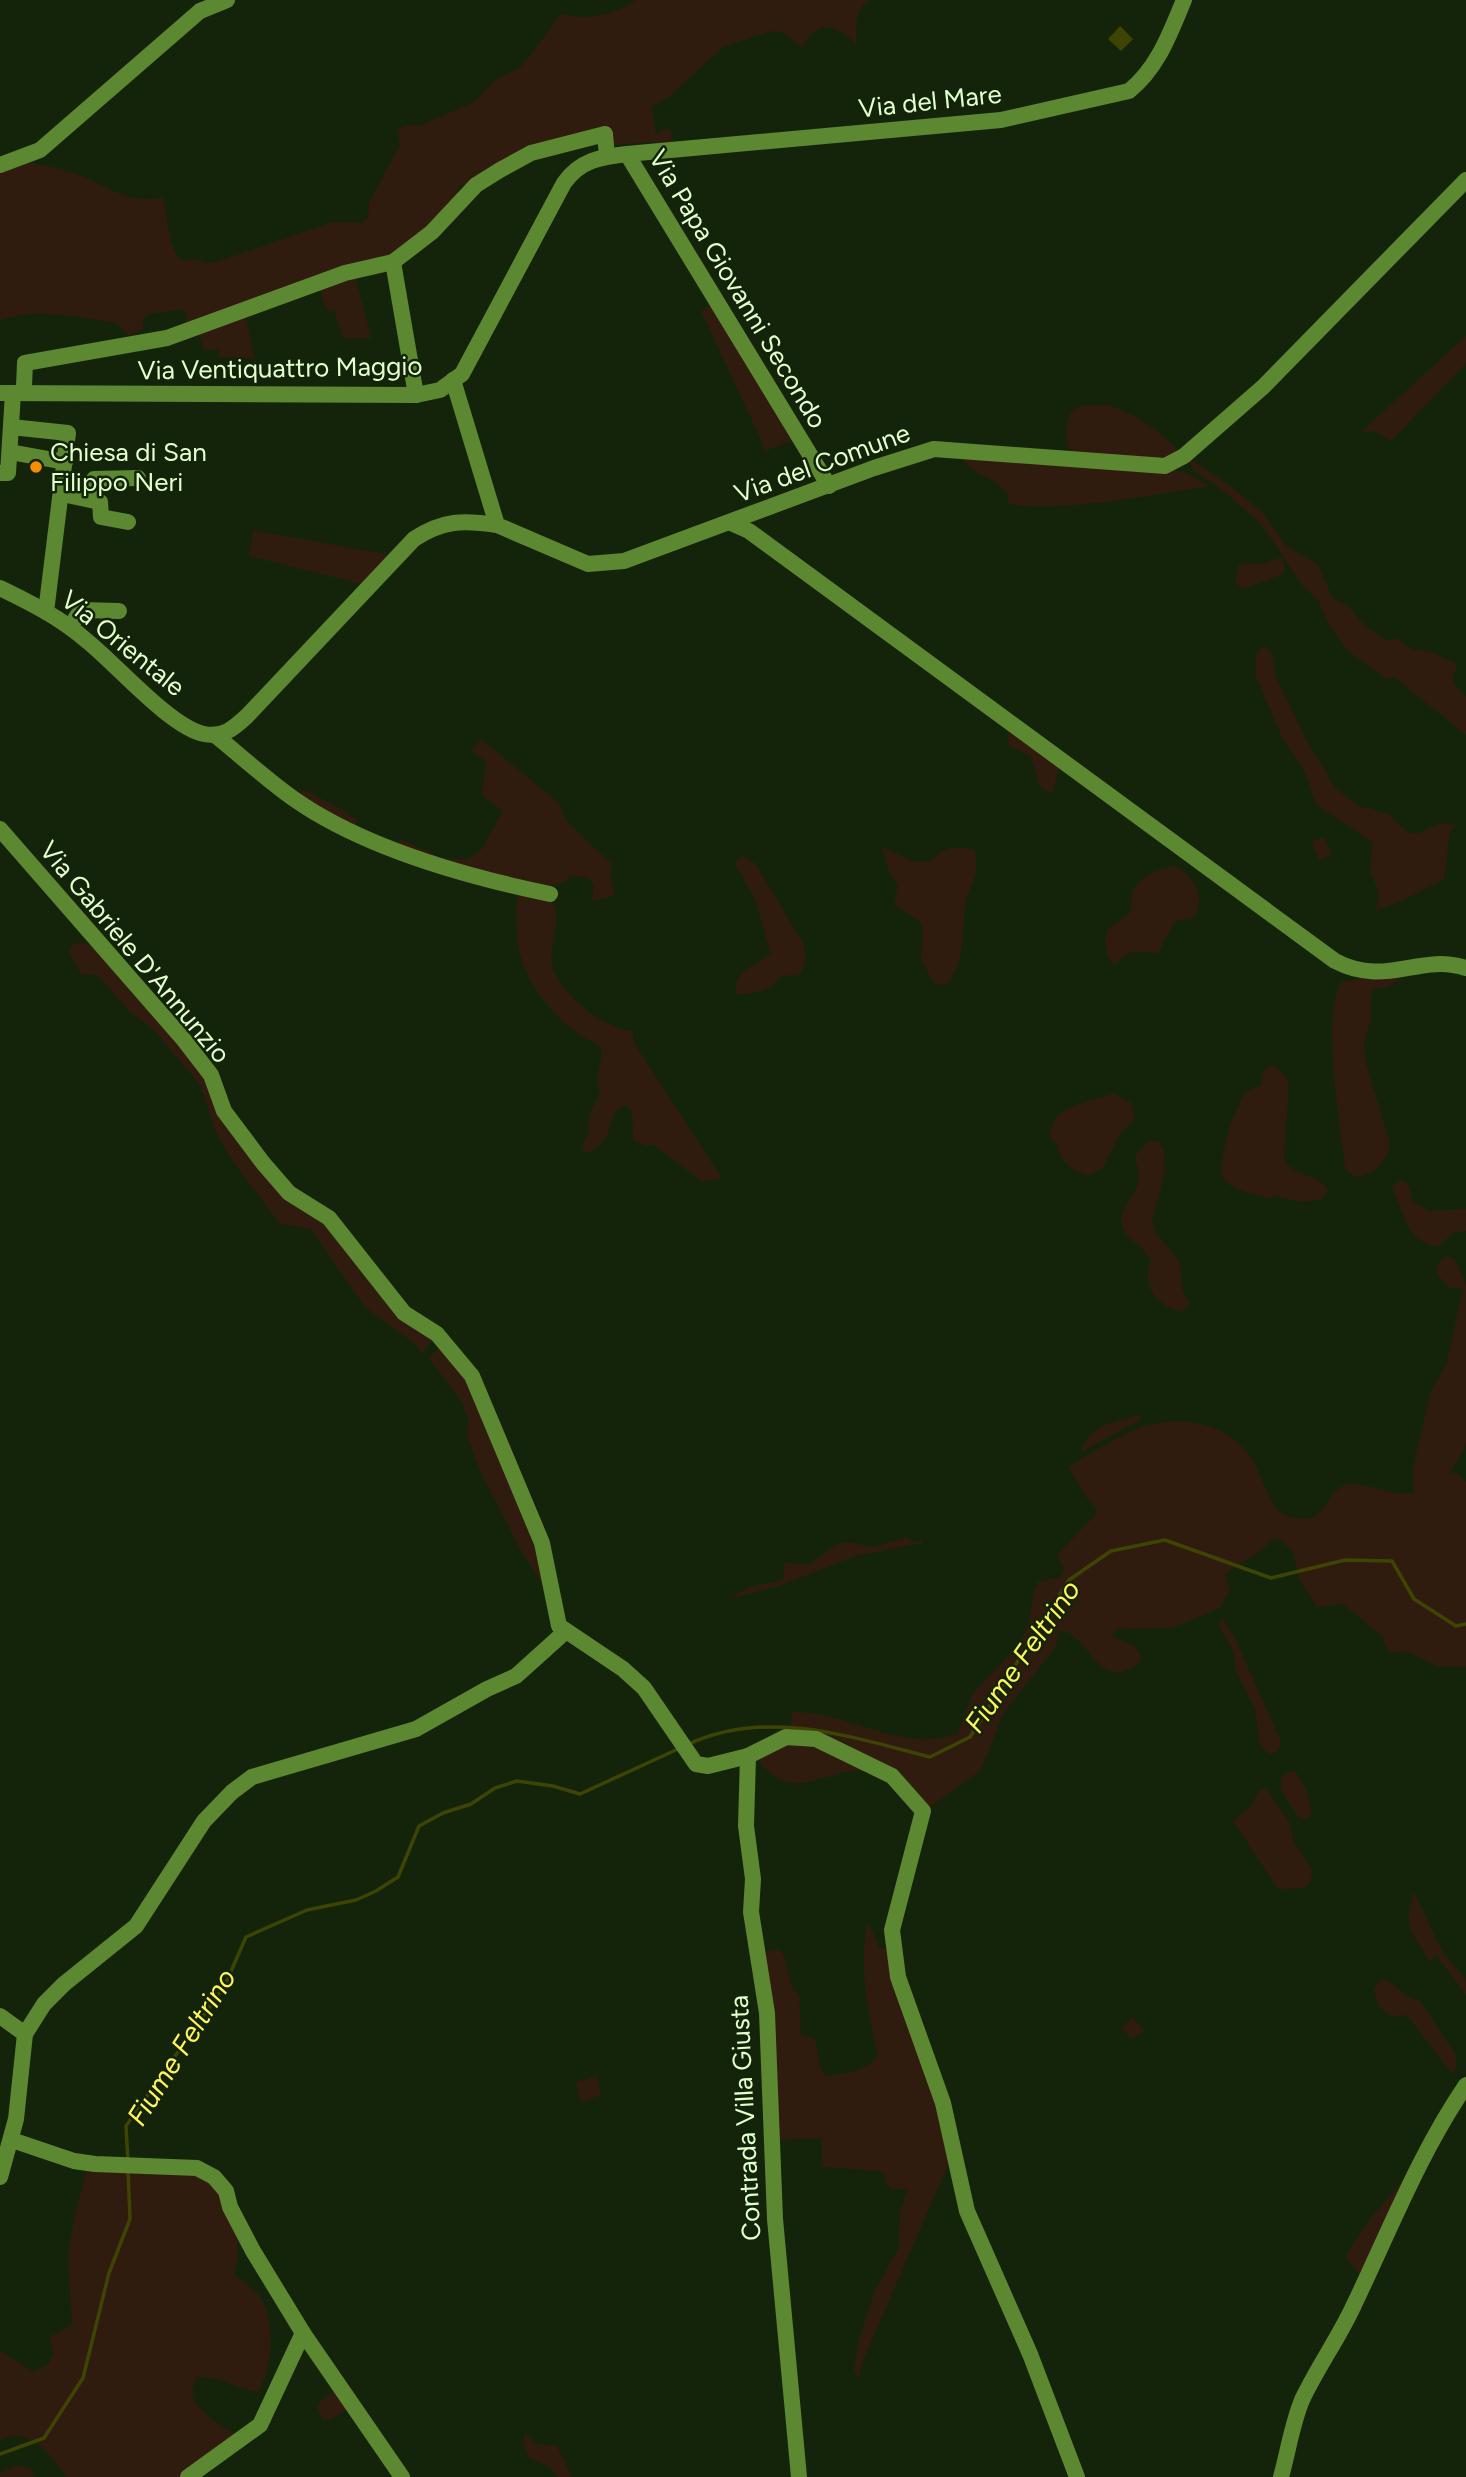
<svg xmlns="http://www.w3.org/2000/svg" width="1466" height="2477" viewBox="0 0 1466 2477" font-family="Figtree,sans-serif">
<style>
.green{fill:#2f1c0e}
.water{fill:#3e4404}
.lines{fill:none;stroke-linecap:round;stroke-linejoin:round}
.stream{stroke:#3e4404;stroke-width:3.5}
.minor{stroke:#5c8831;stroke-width:16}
.poi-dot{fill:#f98d00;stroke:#14240b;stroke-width:2.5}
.labels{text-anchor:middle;stroke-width:5;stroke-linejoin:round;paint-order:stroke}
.street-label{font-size:26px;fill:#e3ffce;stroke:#14240b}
.poi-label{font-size:26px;fill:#e3ffce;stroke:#14240b;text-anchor:start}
.water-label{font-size:28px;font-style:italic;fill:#fff45c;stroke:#14240b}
</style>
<rect width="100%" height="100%" fill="#14240b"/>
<g class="green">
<path d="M636 0H869C853 12 857 27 856 45 837 24 817 19 802 47L783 33 771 31 723 47 670 96 652 107 656 134 667 128 671 131 672 143 661 146 657 142 609 145 607 136C556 149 507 166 459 187L454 204 393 257 189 328 184 309 149 314 143 319V329L129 336 117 323C76 317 40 307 0 320V159C24 162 47 165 70 172 104 182 125 206 163 197L171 241 177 256 185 261 199 259 204 263 216 262 333 222 362 223 368 218 369 203 400 144 397 131 403 126 421 125 474 102 495 80 519 68 529 57 561 14C587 20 614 16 636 0Z"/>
<polygon points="354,272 371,338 343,338 334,310 327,311 318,285"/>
<polygon points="713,304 795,439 766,451 701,311"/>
<polygon points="245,310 254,358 218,357 219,349 204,350 198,329"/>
<polygon points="1466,336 1466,363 1391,441 1374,431 1360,433"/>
<path d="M1106 404C1136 414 1160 430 1181 454L1164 460 1071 455C1065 441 1061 409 1083 406 1091 405 1098 407 1106 404Z"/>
<path d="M957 450 1167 468 1189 474 1210 486C1161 493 1051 515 1007 503L1008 494C988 470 975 482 957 450Z"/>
<polygon points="1188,457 1229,485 1262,512 1286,546 1317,564 1333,598 1348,606 1366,627 1388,641 1396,638 1414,650 1429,651 1458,664 1452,677 1456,686 1466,696 1466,735 1394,677 1387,679 1348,651 1328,623 1318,600 1304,588 1262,525 1221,489 1193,470"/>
<polygon points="253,530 390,555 365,585 249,556"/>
<polygon points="1282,557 1285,572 1281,575 1243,589 1235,583 1238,566 1244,563 1262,564"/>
<path d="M1264 645 1272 653 1276 677 1307 741 1335 788 1359 806 1388 814 1409 833 1416 834 1441 823 1456 825 1450 833 1444 880C1421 889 1401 904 1376 910L1379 893 1370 870 1373 843 1316 804 1305 773 1282 737 1255 674 1256 655Z"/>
<polygon points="1010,727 1060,764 1052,794 1040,787 1031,756 1010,747 1007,738"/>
<path d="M481 739 559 803 567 822 612 864 610 875 615 896 592 901 594 885C587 876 580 875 569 877 547 907 428 855 397 843L401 839 441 858 468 859 482 849 503 811 482 795 486 761 471 751Z"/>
<path d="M303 790C310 791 352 815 357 821L355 830 297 797Z"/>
<polygon points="1324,837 1332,855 1318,860 1312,841"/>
<path d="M882 847 915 862 931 861C944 846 956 845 974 850 983 873 967 887 965 908 962 934 965 966 945 986L933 982 921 958 923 929 919 920 894 905 898 885 890 874Z"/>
<path d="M742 856 755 863 804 945 806 958 802 971 797 975 782 976C767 991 757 995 736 994 734 968 757 966 771 953L756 902 735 863Z"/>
<path d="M1175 866C1194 876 1207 898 1194 917L1174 922 1158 953C1135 953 1132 945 1115 966 1105 957 1103 942 1108 929L1130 913C1133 905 1130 899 1133 891 1138 876 1161 868 1175 866Z"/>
<path d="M517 891C527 894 546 896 553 904 563 919 548 947 552 964 557 992 605 1030 633 1031V1041L722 1179 701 1181 654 1145 645 1146 633 1140 632 1111 625 1105 615 1111C608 1132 607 1146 584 1154L582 1145 588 1136 589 1115 600 1093C593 1076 604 1062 601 1046 565 1032 527 989 519 950 515 931 517 910 517 891Z"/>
<polygon points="83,943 94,946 205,1073 219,1106 430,1334 432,1341 421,1355 419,1347 365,1307 311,1229 280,1224 231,1159 216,1132 200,1085 152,1028 130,1012 98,975 81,974 69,952 72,944"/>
<path d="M1371 970 1402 976C1395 984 1386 989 1375 988L1371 993V1019L1364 1044 1367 1067 1390 1144C1386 1163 1374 1175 1355 1177L1345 1169C1341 1129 1320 1011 1342 982L1358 979Z"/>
<path d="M1272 1065 1286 1076 1289 1084 1284 1158C1293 1179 1316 1171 1328 1190L1322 1200 1298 1202 1277 1196 1270 1199C1257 1194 1233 1191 1224 1180 1215 1168 1234 1109 1243 1097 1247 1090 1254 1088 1261 1085L1263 1071Z"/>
<path d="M1114 1093 1131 1103 1135 1116 1133 1121 1119 1135 1102 1169 1088 1175C1070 1170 1060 1162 1057 1143L1051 1140C1046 1104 1091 1103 1114 1093Z"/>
<path d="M1159 1141 1164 1152 1165 1172 1152 1221 1156 1233 1180 1262 1183 1291 1190 1305 1181 1312C1157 1305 1140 1286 1151 1261 1145 1247 1132 1243 1125 1232 1111 1211 1140 1197 1139 1176 1139 1168 1134 1163 1136 1155L1147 1142Z"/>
<path d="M1403 1180 1408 1184 1413 1202 1430 1211 1466 1209V1231L1453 1233 1438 1246C1404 1243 1405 1211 1391 1186Z"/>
<path d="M1447 1256 1455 1259 1466 1284V1444L1450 1474 1457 1473 1466 1482V1667L1437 1666 1410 1653 1389 1652 1382 1636 1343 1604 1317 1607 1300 1581 1293 1552 1279 1539 1270 1541C1258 1558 1240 1561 1225 1575L1230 1591 1220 1608 1172 1628 1116 1629 1112 1636 1136 1647 1141 1656 1140 1662C1098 1698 1085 1626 1059 1631L1055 1648 1004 1712 981 1770 929 1808C908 1792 891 1773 864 1771 833 1768 798 1797 772 1774 766 1769 761 1766 759 1758L791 1725 792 1712C848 1711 901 1754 957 1734L973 1693 1016 1648 1028 1627 1033 1595 1038 1582 1061 1577 1064 1570 1057 1555 1095 1515 1097 1509 1086 1497 1069 1467C1092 1452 1117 1436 1143 1427 1184 1413 1234 1425 1255 1464 1263 1479 1271 1511 1288 1516 1328 1529 1322 1493 1347 1484 1360 1480 1392 1497 1414 1493L1413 1468 1425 1416 1430 1394 1446 1365 1463 1288H1450L1437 1274V1264Z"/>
<polygon points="442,1344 462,1365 525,1505 544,1587 519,1547 482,1475 467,1436 468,1419 462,1402 429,1358"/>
<path d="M1140 1415V1420L1081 1452C1089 1423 1116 1422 1140 1415Z"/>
<polygon points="907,1537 915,1543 920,1539 923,1543 859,1555 776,1587 729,1599 749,1587 783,1580 784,1563 810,1564 837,1544 847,1542 874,1547"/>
<polygon points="1222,1617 1234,1636 1282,1744 1275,1753 1268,1754 1259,1742 1255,1709 1235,1670 1234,1653 1219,1625"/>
<polygon points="1290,1771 1296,1772 1306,1789 1312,1812 1307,1819 1298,1817 1280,1788 1282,1777"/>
<polygon points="1260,1789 1267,1789 1290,1823 1293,1841 1312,1870 1311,1881 1304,1888 1278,1889 1233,1821 1249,1808"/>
<path d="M1414 1892 1442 1951 1466 1980V1995L1436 1955 1430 1961C1412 1934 1402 1924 1414 1892Z"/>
<path d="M868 1922 879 1947 887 1950 922 2051 951 2158 865 2356 860 2369 861 2380 854 2371 859 2338 875 2290 898 2249 900 2212 908 2189H891L886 2183 885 2173 879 2171 822 2167V2138L775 2140 759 1954 775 1949 783 1953 793 1990 799 1995 801 2035 816 2040 819 2064 825 2076C843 2074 866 2071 878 2056 868 2015 858 1963 868 1922Z"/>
<path d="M1381 1979C1399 1983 1400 1997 1419 2000L1424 2007 1455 2054 1457 2062 1453 2075 1407 2015 1393 2017 1379 2007 1374 1990Z"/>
<polygon points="1133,2017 1144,2031 1131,2039 1121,2027"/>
<polygon points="597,2076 601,2095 581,2102 576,2082"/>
<path d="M88 2164 177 2169 218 2184C229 2215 246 2241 234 2273 241 2281 253 2287 259 2296 276 2319 274 2370 257 2392 234 2388 221 2376 197 2377 179 2404 218 2422 236 2435L181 2477H67C50 2455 32 2426 0 2440V2351L34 2372 49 2364 53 2352 49 2337 72 2325 68 2255 74 2218Z"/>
<polygon points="1406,2177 1360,2276 1346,2256 1365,2225"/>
<polygon points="338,2386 353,2406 331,2419 322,2420 317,2405"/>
<polygon points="525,2433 537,2444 557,2446 572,2477 558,2477 549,2467 528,2457 523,2442"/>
<polygon points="17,2465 31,2469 34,2477 0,2477 0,2473"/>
</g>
<polygon class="water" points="1120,26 1133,39 1121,51 1108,39"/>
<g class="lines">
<g class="stream">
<path d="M689 1744C767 1708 851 1737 930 1757L970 1737 1069 1580 1111 1551 1165 1540 1271 1578 1345 1560 1392 1561 1414 1599 1456 1626 1466 1624"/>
<polyline points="128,2162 126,2126 225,1985 246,1937 307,1910 356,1900 376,1891 398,1877 419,1826 443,1813 471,1804 495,1788 517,1781 553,1786 580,1794 678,1749"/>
<polyline points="0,2454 44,2438 83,2378 109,2273 130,2219 128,2170"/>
</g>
<g class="minor">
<polyline points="627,154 829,486"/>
<polyline points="0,165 40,150 200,11 227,0"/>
<polyline points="393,262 416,395"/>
<polyline points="453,380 497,525 588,564 624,561 874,468 934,449 1165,466 1184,456 1263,387 1466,180"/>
<polyline points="24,386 25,363 167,338 345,273 393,262 432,232 476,185 500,170 531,153 605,134 607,156"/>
<path d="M0 393 416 395 440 390 462 374 564 183C580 160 601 157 627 154L1001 120 1129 91C1158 68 1170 33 1184 0"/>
<polyline points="11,427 68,433 46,612"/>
<polyline points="10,452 65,462"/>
<polyline points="0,473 8,473 13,393"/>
<polyline points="62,494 100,502 101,517 128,522"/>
<polyline points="91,498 94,479 138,478"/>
<path d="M731 523 749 531 1335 961C1387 988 1418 953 1466 968"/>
<path d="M0 588C31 603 61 618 87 641 115 663 171 728 204 734 223 738 234 728 247 716L414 539C443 520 463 520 497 525"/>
<polyline points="70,627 81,610 119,611"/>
<path d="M215 735C241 756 267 780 294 799 364 848 468 877 550 894"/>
<polyline points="0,829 184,1040 211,1075 224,1111 263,1163 289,1193 329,1218 404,1313 437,1334 472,1376 542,1543 559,1626 623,1669 644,1688 696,1764 708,1766 748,1756 786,1737 816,1739 892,1776 923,1811 892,1930 898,1977 943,2103 967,2211 1030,2354 1077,2477"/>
<polyline points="748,1756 746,1826 753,1879 751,1912 767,2013 775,2219 799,2477"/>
<polyline points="0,2016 25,2034 44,2004 64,1984 136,1926 204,1821 232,1792 252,1777 416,1729 487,1689 516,1676 566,1631"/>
<polyline points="12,2140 74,2161 95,2164 197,2168 214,2177 226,2191 230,2207 253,2251 303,2333 402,2477"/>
<polyline points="0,2177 16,2119 25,2034"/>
<polyline points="188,2477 260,2425 303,2333"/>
<path d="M1281 2477C1288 2452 1292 2424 1302 2400 1317 2368 1338 2339 1353 2307 1389 2232 1419 2154 1466 2085"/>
</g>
</g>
<circle class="poi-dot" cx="36" cy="467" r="7"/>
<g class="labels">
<g class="street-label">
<text transform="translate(930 101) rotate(-6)" y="9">Via del Mare</text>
<text transform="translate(738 289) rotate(59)" y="9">Via Papa Giovanni Secondo</text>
<text transform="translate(280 368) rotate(-1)" y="9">Via Ventiquattro Maggio</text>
<text transform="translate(822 463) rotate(-20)" y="9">Via del Comune</text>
<text transform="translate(123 643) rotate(39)" y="9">Via Orientale</text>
<text transform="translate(135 952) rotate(50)" y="9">Via Gabriele D'Annunzio</text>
<text transform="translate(745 2118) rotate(-93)" y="9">Contrada Villa Giusta</text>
</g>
<g class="poi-label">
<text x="50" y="461">Chiesa di San<tspan x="50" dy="30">Filippo Neri</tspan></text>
</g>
<g class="water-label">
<text transform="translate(1022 1656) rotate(-55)" y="10">Fiume Feltrino</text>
<text transform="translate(181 2047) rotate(-58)" y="10">Fiume Feltrino</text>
</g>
</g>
</svg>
